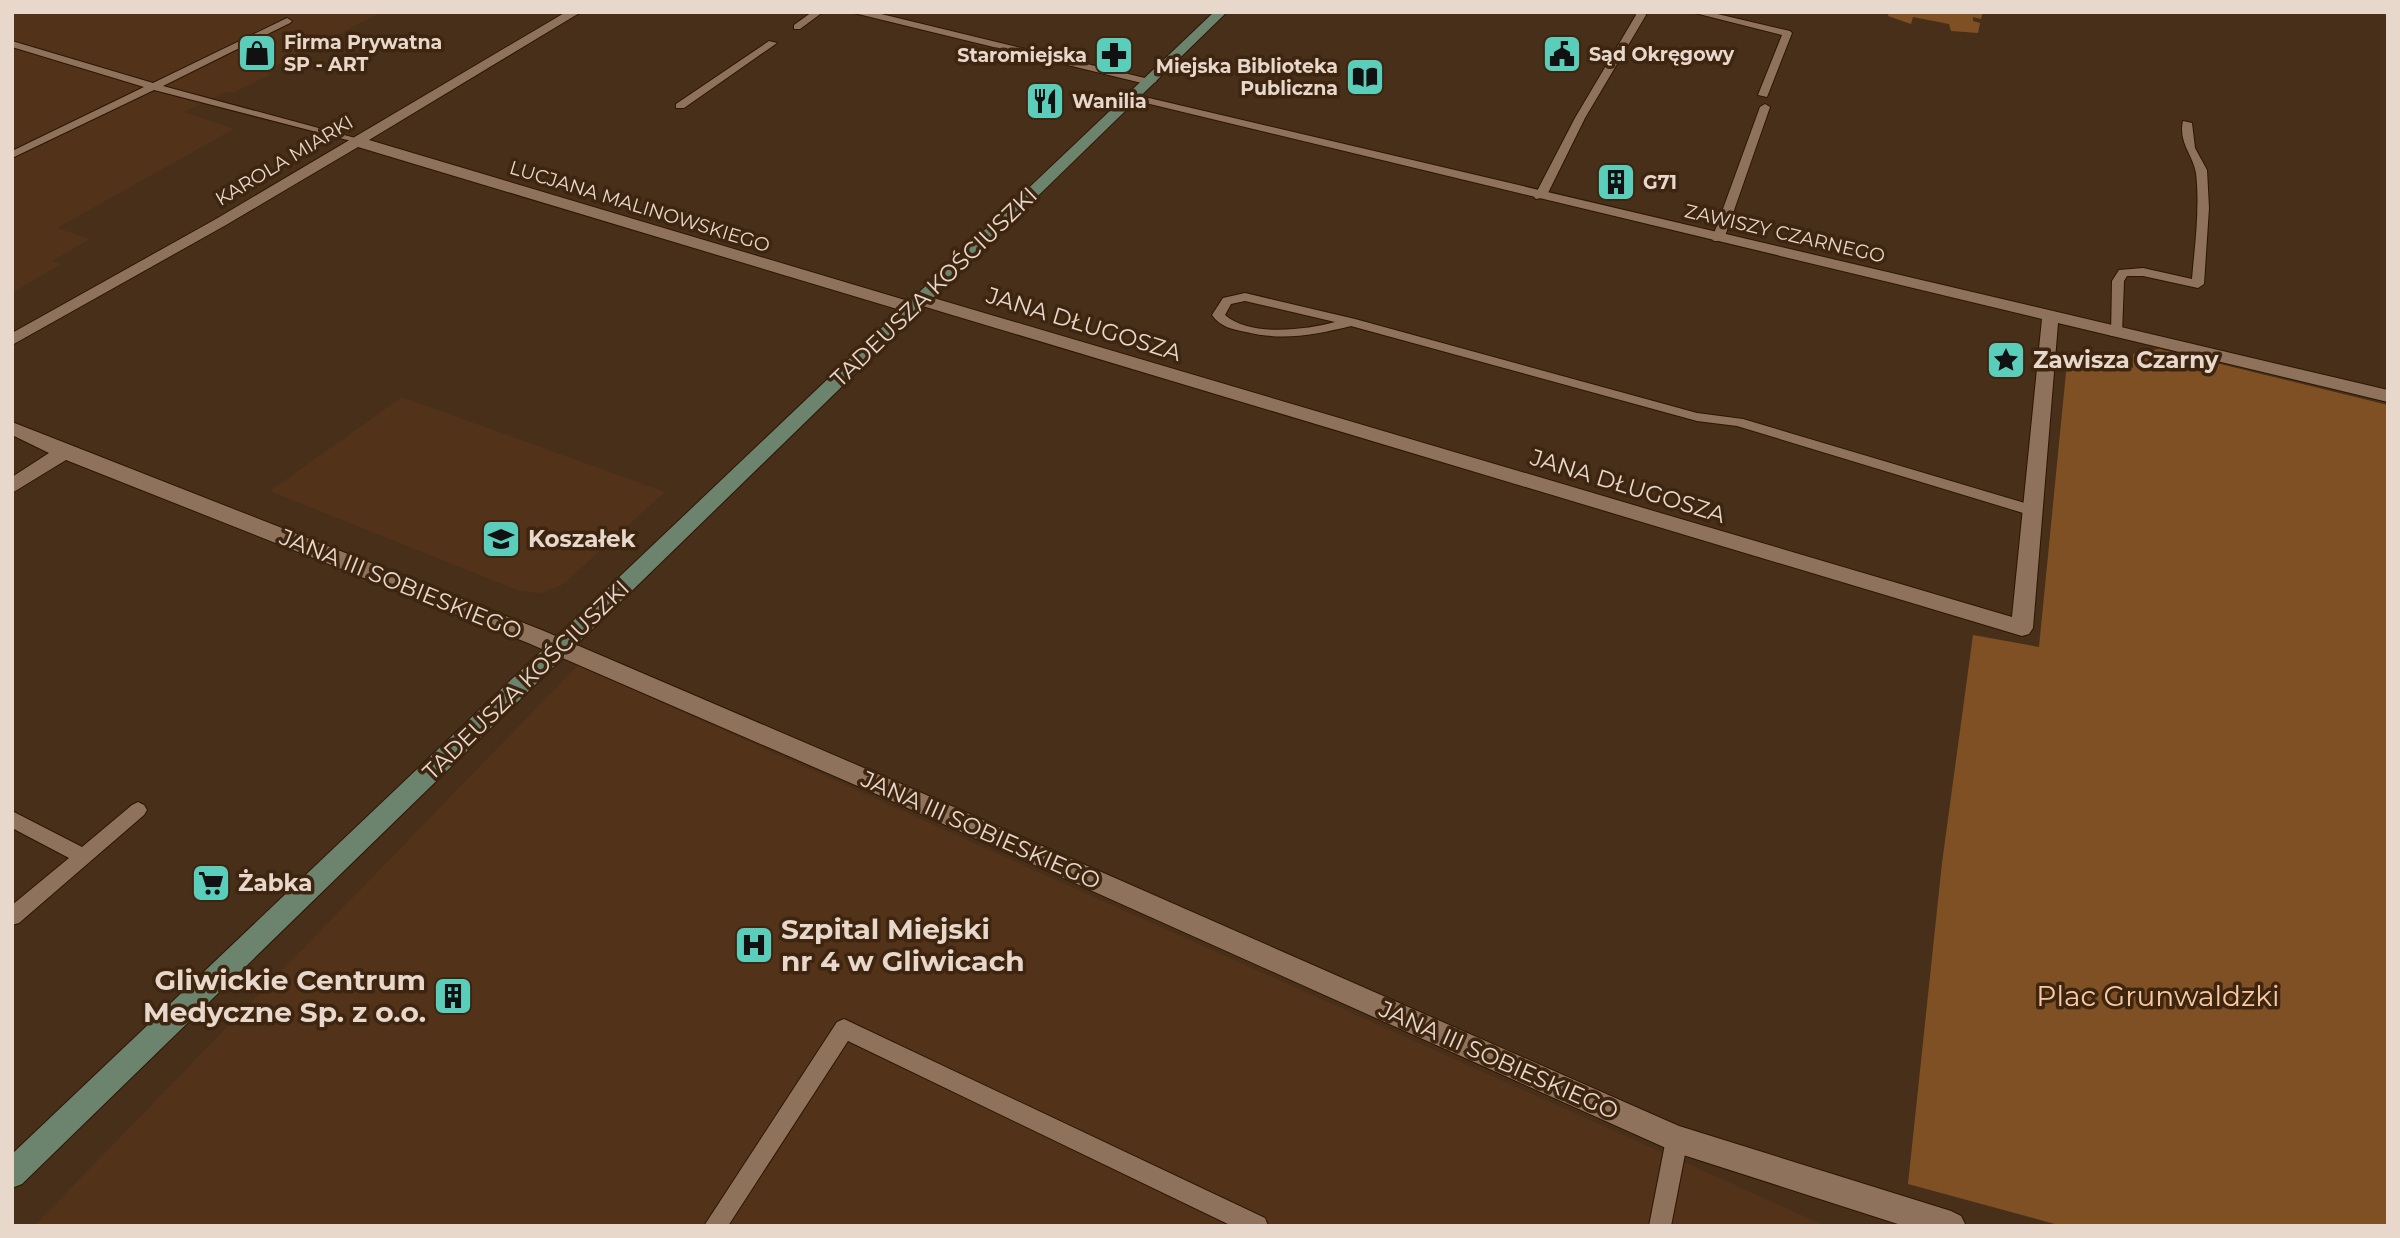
<svg xmlns="http://www.w3.org/2000/svg" width="2400" height="1238" viewBox="0 0 2400 1238" font-family="Montserrat,sans-serif">
<style>
.built{fill:#523319}
.green{fill:#805025}
.lines{fill:none;stroke-linecap:round;stroke-linejoin:round}
.lane-casing{stroke:#2d1602;stroke-width:2}
.street-casing{stroke:#2d1602;stroke-width:2}
.secondary-casing{stroke:#2d1602;stroke-width:2}
.lane{fill:#8f725c;fill-rule:evenodd}
.street{fill:#8f725c;fill-rule:evenodd}
.secondary{fill:#6c836e;fill-rule:evenodd}
.labels{text-anchor:middle;stroke-width:7;stroke-linejoin:round;paint-order:stroke}
.far-poi-label{font-size:19px;font-weight:bold;fill:#e8d7cb;stroke:#3d2510;text-anchor:start}
.far-street-label{font-size:19px;fill:#e8d7cb;stroke:#3d2510}
.street-label{font-size:23px;fill:#e8d7cb;stroke:#3d2510}
.poi-label{font-size:23px;font-weight:bold;fill:#e8d7cb;stroke:#3d2510;text-anchor:start}
.near-poi-label{font-size:28px;font-weight:bold;fill:#e8d7cb;stroke:#3d2510;text-anchor:start}
.near-park-label{font-size:28px;fill:#fac8a1;stroke:#3d2510}
</style>
<rect width="100%" height="100%" fill="#482f1a"/>
<g class="built">
<polygon points="12,12 382,12 264,72 271,74 233,93 226,92 184,112 234,129 57,228 90,239 52,261 61,264 12,293"/>
<polygon points="402,397 665,492 562,585 541,593 520,591 270,491"/>
<polygon points="578,665 1826,1226 34,1226"/>
</g>
<g class="green">
<polygon points="1889,12 1983,12 1981,19 1973,17 1973,21 1980,23 1978,33 1951,31 1949,24 1913,17 1911,24 1888,16"/>
<polygon points="2159,349 2388,405 2388,1226 2062,1226 1908,1184 1942,863 1973,635 2039,647 2068,352 2133,368 2133,354"/>
</g>
<g class="lines">
<g class="lane-casing">
<g id="lane">
<polygon points="812,12 823,12 800,29 794,29 794,25"/>
<polygon points="1634,12 1644,12 1646,15 1585,118 1546,197 1536,199 1534,197 1575,118 1636,15"/>
<polygon points="1691,12 1709,12 1790,31 1792,33 1767,97 1758,95 1782,35"/>
<polygon points="287,18 292,21 290,23 163,86 359,139 359,143 154,90 12,158 12,151 144,87 12,47 12,41 153,83"/>
<polygon points="769,41 777,43 684,108 676,108 676,104"/>
<polygon points="1765,104 1770,107 1724,239 1722,241 1714,241 1712,239 1760,107"/>
<path d="M2183 121 2192 123 2195 148 2207 170 2209 208 2204 284 2198 288 2143 276H2127L2124 281 2122 333 2121 336H2111L2112 281 2119 270 2143 268 2192 279C2195 244 2200 208 2196 173 2193 155 2178 142 2183 121Z"/>
<path d="M1245 293 1355 319 1697 413 1743 419 2038 507 2040 511 2033 516 1737 426 1697 421 1351 326C1314 335 1283 341 1246 332 1232 329 1220 327 1212 315L1223 298ZM1245 301 1335 322C1305 330 1250 337 1225 315L1231 304Z"/>
<polygon points="138,802 144,805 147,810 144,815 19,923 12,925 12,905 69,858 12,828 12,811 82,847 132,805"/>
<polygon points="844,1019 1265,1218 1268,1226 1232,1226 848,1041 728,1226 704,1226 837,1022"/>
<polygon points="1677,1128 1684,1132 1688,1139 1671,1226 1649,1226 1666,1139 1670,1132"/>
</g>
</g>
<g class="street-casing">
<g id="street">
<polygon points="566,12 581,12 369,140 915,303 915,296 927,296 2012,617 2042,319 1125,98 1132,94 2388,390 2388,402 2058,323 2033,628 2029,634 2022,636 919,305 919,312 907,312 358,147 226,225 12,345 12,333 216,219"/>
<polygon points="850,12 873,12 1157,81 1150,85"/>
<polygon points="12,422 544,631 899,783 1679,1126 1951,1211 1961,1216 1966,1226 1904,1226 1677,1153 883,797 528,643 66,460 12,493 12,477 49,453 12,435"/>
</g>
</g>
<g class="secondary-casing">
<polygon id="secondary" points="1214,12 1227,12 22,1184 12,1188 12,1154"/>
</g>
<use href="#lane" class="lane"/>
<use href="#street" class="street"/>
<use href="#secondary" class="secondary"/>
</g>
<defs>
<g id="shop-square" transform="scale(2.0125)"><rect x="-9" y="-9" width="18" height="18" rx="4" fill="#5bcebb" stroke="#3d2510"/><path d="M-5-2.5h2.3a2.7 3.5 0 0 1 5.4 0H5L5.5 6h-11ZM-1.5-2.5h3a1.5 2.3 0 0 0-3 0Z" fill="#111"/></g>
<g id="civic-square" transform="scale(2.0125)"><rect x="-9" y="-9" width="18" height="18" rx="4" fill="#5bcebb" stroke="#3d2510"/><path d="M-.6-6.5H3V-4.5H.6V-3L4-1V1h2V6H-6V1h2V-1L-.6-3ZM-1.2 2.5V6h2.4V2.5Z" fill="#111"/></g>
<g id="pharmacy-square" transform="scale(2.0125)"><rect x="-9" y="-9" width="18" height="18" rx="4" fill="#5bcebb" stroke="#3d2510"/><path d="M-2-6h4v4h4v4h-4v4h-4v-4h-4v-4h4Z" fill="#111"/></g>
<g id="library-square" transform="scale(2.0125)"><rect x="-9" y="-9" width="18" height="18" rx="4" fill="#5bcebb" stroke="#3d2510"/><path d="M-6-4Q-3-5.5-.7-3.5V5Q-3 3-6 4ZM6-4Q3-5.5 .7-3.5V5Q3 3 6 4Z" fill="#111"/></g>
<g id="restaurant-square" transform="scale(2.0125)"><rect x="-9" y="-9" width="18" height="18" rx="4" fill="#5bcebb" stroke="#3d2510"/><path d="M-5-6h1v4h1v-4h1v4h1v-4h1v5L-1.5 .5V6h-2V.5L-5-1ZM5-6V6H3V1.5H1.5Q1.5-4 5-6Z" fill="#111"/></g>
<g id="building-square" transform="scale(2.0125)"><rect x="-9" y="-9" width="18" height="18" rx="4" fill="#5bcebb" stroke="#3d2510"/><path d="M-4-6H4V6H1V3H-1V6H-4ZM-2.5-4.3h1.7v1.8h-1.7ZM.8-4.3h1.7v1.8H.8ZM-2.5-1h1.7V.8h-1.7ZM.8-1h1.7V.8H.8Z" fill="#111"/></g>
<g id="sight-square" transform="scale(2.0125)"><rect x="-9" y="-9" width="18" height="18" rx="4" fill="#5bcebb" stroke="#3d2510"/><path d="M0-6L1.8-2.2L6-1.7L2.9 1.2L3.7 5.4L0 3.3L-3.7 5.4L-2.9 1.2L-6-1.7L-1.8-2.2Z" fill="#111"/></g>
<g id="school-square" transform="scale(2.0125)"><rect x="-9" y="-9" width="18" height="18" rx="4" fill="#5bcebb" stroke="#3d2510"/><path d="M0-5L7-2L0 1L-7-2ZM-4 1L0 2.5L4 1V4Q0 6-4 4Z" fill="#111"/></g>
<g id="supermarket-square" transform="scale(2.0125)"><rect x="-9" y="-9" width="18" height="18" rx="4" fill="#5bcebb" stroke="#3d2510"/><path d="M-6-5.5h2.5l.6 2H6L4.5 2H-2.5L-4.4-4H-6ZM-1.5 3.2a1.3 1.3 0 1 0 .1 0ZM3 3.2a1.3 1.3 0 1 0 .1 0Z" fill="#111"/></g>
<g id="hospital-square" transform="scale(2.0125)"><rect x="-9" y="-9" width="18" height="18" rx="4" fill="#5bcebb" stroke="#3d2510"/><path d="M-5-5h3v3.5h4V-5h3V5h-3V1.5h-4V5h-3Z" fill="#111"/></g>
</defs>
<g fill-rule="evenodd">
<use href="#shop-square" x="257" y="53"/>
<use href="#civic-square" x="1562" y="54"/>
<use href="#pharmacy-square" x="1114" y="55"/>
<use href="#library-square" x="1365" y="77"/>
<use href="#restaurant-square" x="1045" y="101"/>
<use href="#building-square" x="1616" y="182"/>
<use href="#sight-square" x="2006" y="360"/>
<use href="#school-square" x="501" y="539"/>
<use href="#supermarket-square" x="211" y="883"/>
<use href="#hospital-square" x="754" y="945"/>
<use href="#building-square" x="453" y="996"/>
</g>
<g class="labels">
<g class="far-poi-label">
<text x="284" y="49">Firma Prywatna<tspan x="284" dy="22">SP - ART</tspan></text>
<text x="1589" y="61">Sąd Okręgowy</text>
<text x="1087" y="62" text-anchor="end">Staromiejska</text>
<text x="1338" y="73" text-anchor="end">Miejska Biblioteka<tspan x="1338" dy="22">Publiczna</tspan></text>
<text x="1072" y="108">Wanilia</text>
<text x="1643" y="189">G71</text>
</g>
<g class="far-street-label">
<text transform="translate(284 160) rotate(-31)" y="7">KAROLA MIARKI</text>
<text transform="translate(640 206) rotate(17)" y="7">LUCJANA MALINOWSKIEGO</text>
<text transform="translate(1785 233) rotate(13)" y="7">ZAWISZY CZARNEGO</text>
</g>
<g class="street-label">
<text transform="translate(934 287) rotate(-44)" y="8">TADEUSZA KOŚCIUSZKI</text>
<text transform="translate(1084 324) rotate(17)" y="8">JANA DŁUGOSZA</text>
<text transform="translate(1628 486) rotate(17)" y="8">JANA DŁUGOSZA</text>
<text transform="translate(401 584) rotate(22)" y="8">JANA III SOBIESKIEGO</text>
<text transform="translate(526 680) rotate(-44)" y="8">TADEUSZA KOŚCIUSZKI</text>
<text transform="translate(981 830) rotate(24)" y="8">JANA III SOBIESKIEGO</text>
<text transform="translate(1499 1060) rotate(24)" y="8">JANA III SOBIESKIEGO</text>
</g>
<g class="poi-label">
<text x="2033" y="368">Zawisza Czarny</text>
<text x="528" y="547">Koszałek</text>
<text x="238" y="891">Żabka</text>
</g>
<g class="near-poi-label">
<text x="781" y="939">Szpital Miejski<tspan x="781" dy="32">nr 4 w Gliwicach</tspan></text>
<text x="426" y="990" text-anchor="end">Gliwickie Centrum<tspan x="426" dy="32">Medyczne Sp. z o.o.</tspan></text>
</g>
<g class="near-park-label">
<text x="2158" y="1006">Plac Grunwaldzki</text>
</g>
</g>
<rect width="2400" height="1238" fill="none" stroke="#e8d7cb" stroke-width="28"/>
</svg>
